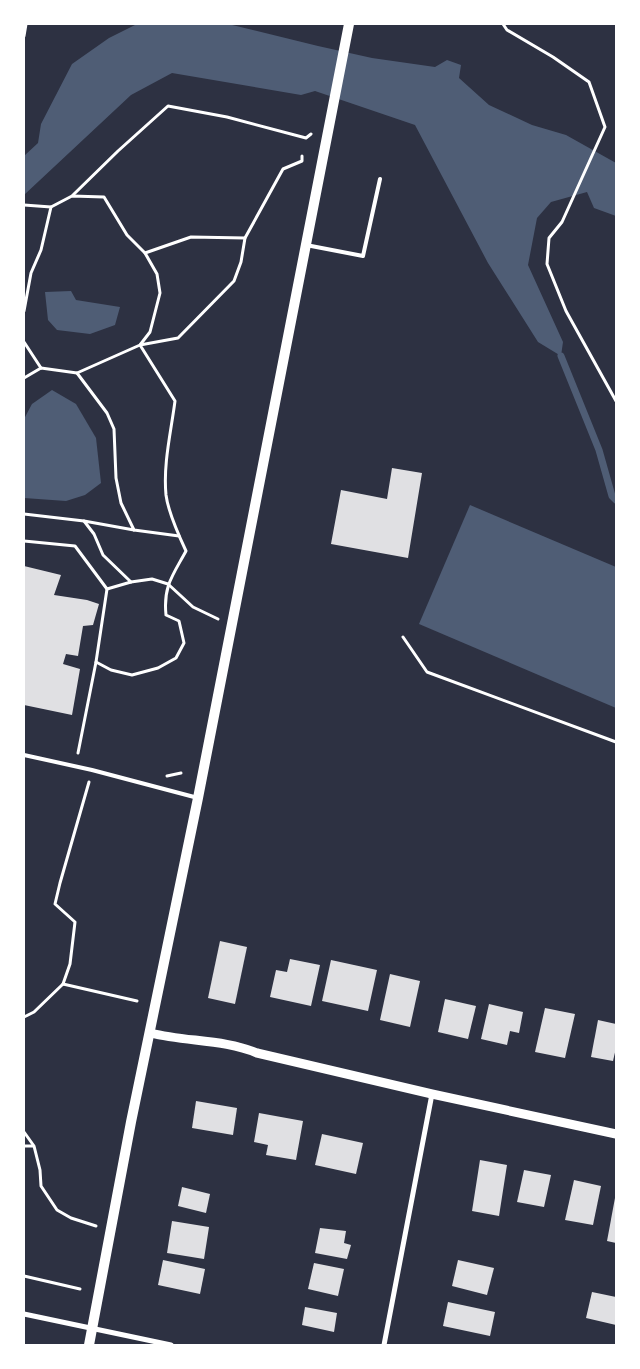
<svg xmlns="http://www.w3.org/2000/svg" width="640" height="1369" viewBox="0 0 640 1369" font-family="'Space Grotesk',sans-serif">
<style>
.water{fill:#4f5d75}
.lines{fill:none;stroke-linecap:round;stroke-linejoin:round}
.stream{stroke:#4f5d75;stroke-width:7}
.building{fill:#e0e0e3}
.path{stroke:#fff;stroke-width:3}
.service{stroke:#fff;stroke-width:4}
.minor{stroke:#fff;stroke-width:5}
.tertiary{stroke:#fff;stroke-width:9}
.secondary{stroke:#fff;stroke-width:10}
</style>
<rect width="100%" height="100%" fill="#2d3142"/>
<g class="water">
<polygon points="137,24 228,24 318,46 372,58 435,67 447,60 461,65 459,78 489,105 532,125 566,135 616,163 616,216 594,208 587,192 551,202 537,218 528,265 563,342 561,356 538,342 488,263 415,125 315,91 301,95 172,73 131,95 24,195 24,156 38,143 41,124 72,64 109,38"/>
<polygon points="71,291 76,300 120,307 115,325 90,334 57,330 48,320 45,292"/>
<polygon points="52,390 76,404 96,438 101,483 85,495 66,501 24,498 24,419 32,404"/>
<polygon points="470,505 616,567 616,708 419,624"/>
</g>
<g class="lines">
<polyline class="stream" points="561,356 599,450 612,496 616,500"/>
</g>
<g class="building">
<polygon points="392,468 422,473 408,558 331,544 341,490 387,499"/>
<polygon points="24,566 61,575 54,595 87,600 99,604 93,625 83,626 78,656 66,654 63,664 80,669 72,715 24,705"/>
<polygon points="220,941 247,947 235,1004 208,998"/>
<polygon points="290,959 320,965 311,1006 270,997 276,970 287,972"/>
<polygon points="331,960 377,970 368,1011 322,1001"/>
<polygon points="390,974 420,981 410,1027 380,1020"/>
<polygon points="445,999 476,1006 468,1039 438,1032"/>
<polygon points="489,1004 523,1012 519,1033 510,1031 507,1045 481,1039"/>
<polygon points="545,1008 575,1014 565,1058 535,1052"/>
<polygon points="598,1020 616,1024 616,1048 613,1061 591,1057"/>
<polygon points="196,1101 237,1108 233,1135 192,1128"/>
<polygon points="259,1113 303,1121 296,1160 266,1155 268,1145 254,1142"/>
<polygon points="322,1134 363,1143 356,1174 315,1165"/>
<polygon points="480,1160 507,1165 499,1216 472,1211"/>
<polygon points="524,1170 551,1175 544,1207 517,1202"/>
<polygon points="574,1180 601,1186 593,1225 565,1220"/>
<polygon points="182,1187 210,1194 206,1213 178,1206"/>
<polygon points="615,1198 616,1198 616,1243 607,1241"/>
<polygon points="172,1221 209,1227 204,1259 167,1253"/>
<polygon points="320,1228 346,1231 344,1243 351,1245 347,1259 315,1253"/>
<polygon points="163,1260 205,1269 200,1294 158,1285"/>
<polygon points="458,1260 494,1268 487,1295 452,1286"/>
<polygon points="314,1263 344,1269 338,1296 308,1289"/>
<polygon points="592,1292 616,1297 616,1325 586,1318"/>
<polygon points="448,1302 495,1312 490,1336 443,1326"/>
<polygon points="305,1307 337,1313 334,1332 302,1325"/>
</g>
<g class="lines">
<g class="path">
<polyline points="503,24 507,30 553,57 589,82 605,127 562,222 549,238 547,264 566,311 616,401"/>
<polyline points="24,36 26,24"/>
<polyline points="73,195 118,151 168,106 227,117 306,138 311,134"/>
<polyline points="24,205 51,207 41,250 31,273 24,311"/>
<polyline points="145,253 191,237 245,238"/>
<polyline points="24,342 41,368"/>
<polyline points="77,373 107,413 114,429 116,478 121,503 134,530"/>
<polyline points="24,378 41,368 77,373 140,345 150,332 160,293 157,274 145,253 127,235 104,197 72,196 51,207"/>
<polyline points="24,514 84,521 134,530 179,536"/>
<polyline points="84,521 94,534 103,555 131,582 107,589"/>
<polyline points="24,541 75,546 107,589 96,662 78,753"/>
<polyline points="131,582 152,579 168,584 193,607 218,619"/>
<polyline points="403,637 427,672 616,742"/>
<path d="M96 662 111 670 132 675 158 668 176 658 184 643 179 621 166 615C163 586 173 575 186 551 179 536 168 511 166 495 163 464 171 432 175 401L140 345 178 338 234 281 241 262 245 238 283 169 302 161V156"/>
<polyline points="167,776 181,773"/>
<polyline points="63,984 70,964 75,922 55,904 60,883 89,782"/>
<polyline points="24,1017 34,1012 63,984 137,1001"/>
<polyline points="24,1132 34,1146 40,1170 41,1186 57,1210 71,1218 96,1226"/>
<polyline points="24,1146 33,1146"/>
<polyline points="24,1276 80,1289"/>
</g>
<g class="service">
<polyline points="306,245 363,256 380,179"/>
<polyline points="24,755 92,770 198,798"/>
</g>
<g class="minor">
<polyline points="24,1314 171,1345"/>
<polyline points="384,1345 432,1094"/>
</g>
<path class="tertiary" d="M151 1033C185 1042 224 1039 257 1053L432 1094 616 1134"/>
<polyline class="secondary" points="89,1345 131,1122 198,798 349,24"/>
</g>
<rect width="640" height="1369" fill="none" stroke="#ffffff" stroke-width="50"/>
</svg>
